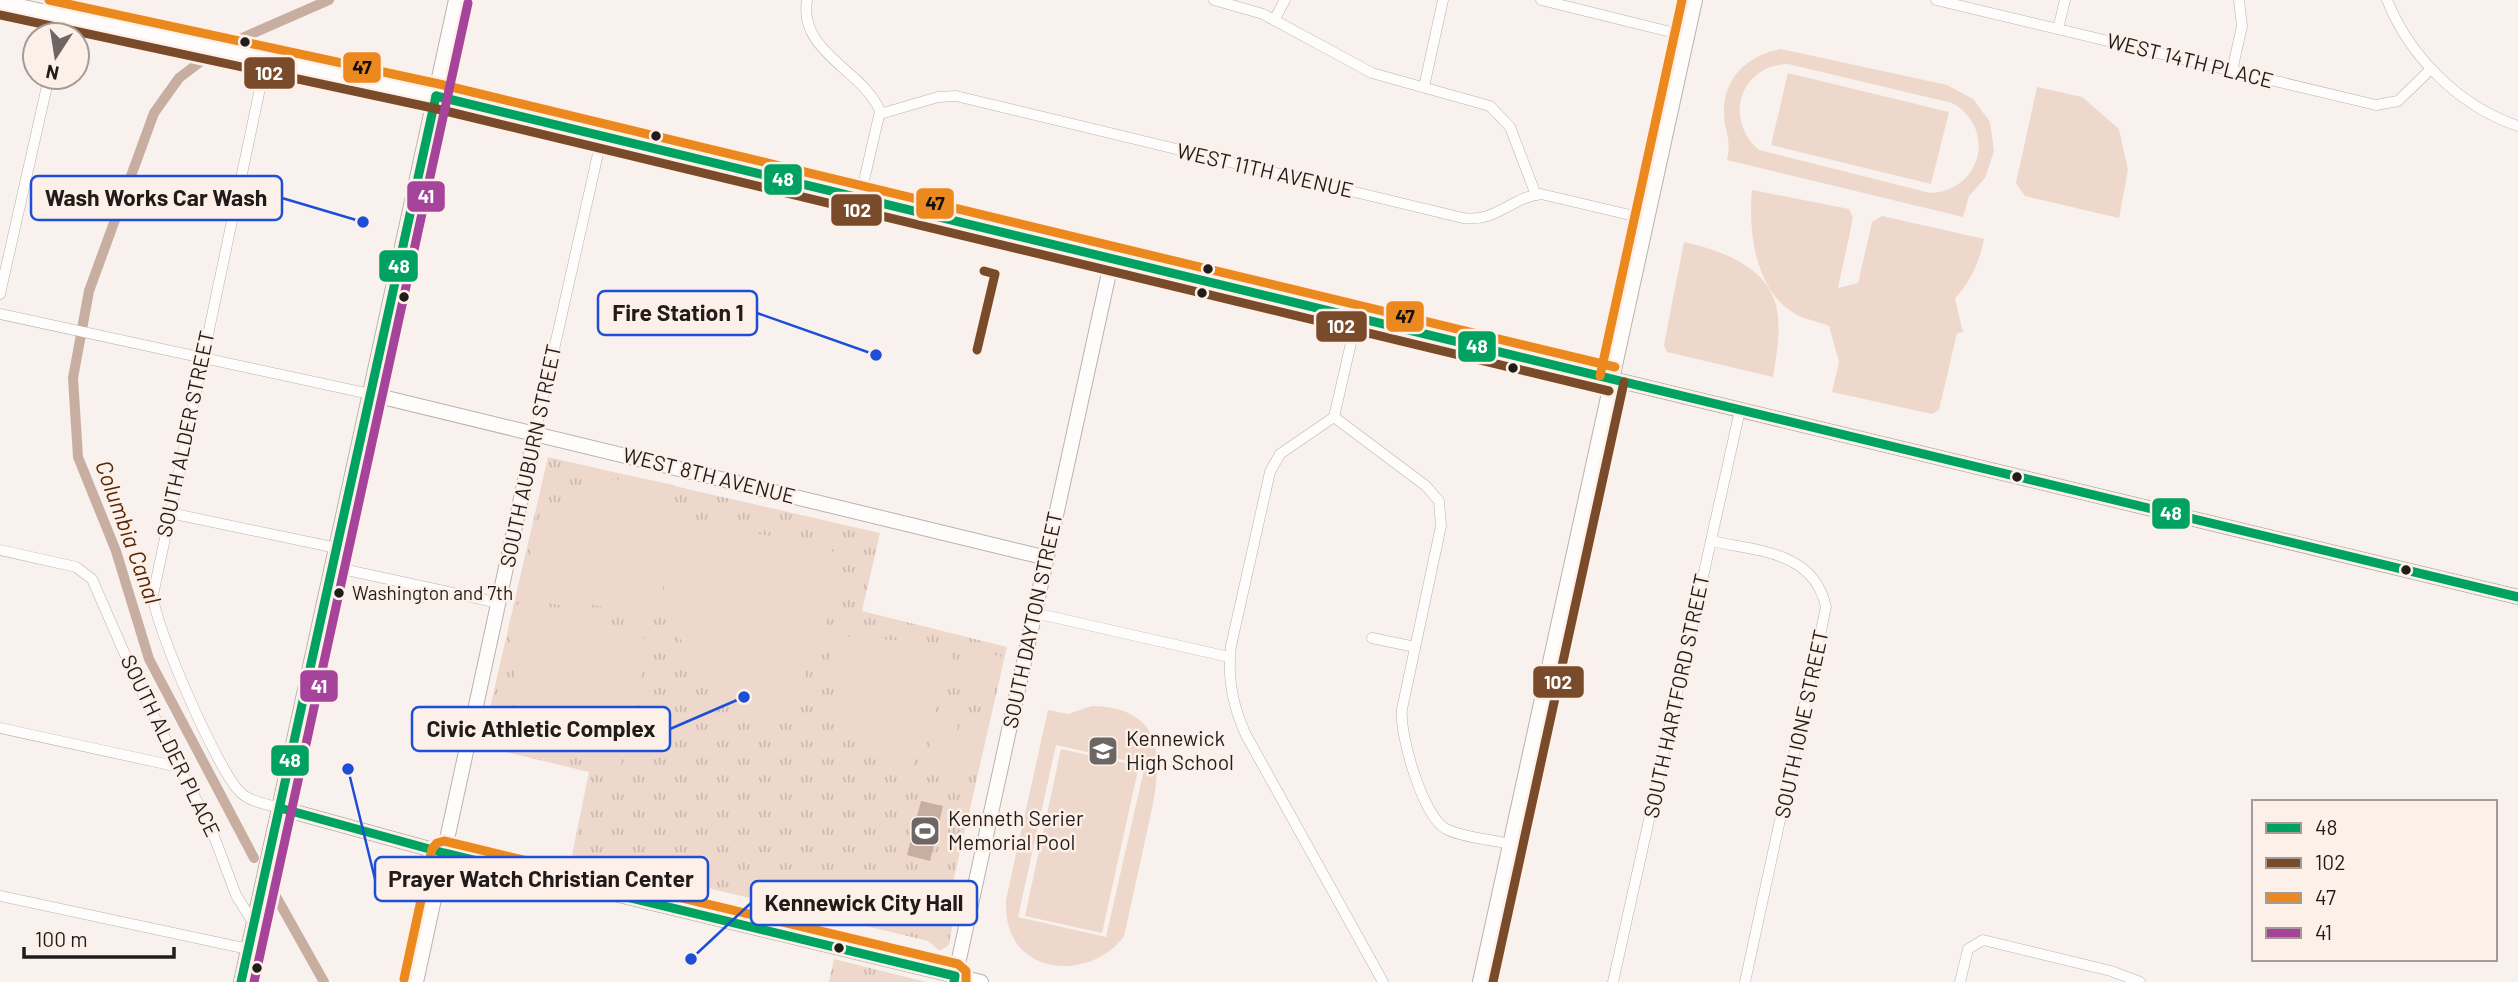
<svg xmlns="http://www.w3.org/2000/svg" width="2518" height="982" viewBox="0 0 2518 982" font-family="Barlow,sans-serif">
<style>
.grass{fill:url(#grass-tufts)}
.garden{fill:#eed8cc;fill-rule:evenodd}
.water{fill:#c8aea0}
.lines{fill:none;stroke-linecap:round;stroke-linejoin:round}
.canal{stroke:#c8aea0;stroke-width:10}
.street-casing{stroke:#b9b3b1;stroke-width:11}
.secondary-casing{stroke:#b9b3b1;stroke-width:16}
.street{stroke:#fefdfc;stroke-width:10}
.secondary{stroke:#fefdfc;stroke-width:14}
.bus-1-casing{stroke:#fdf0e9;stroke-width:14}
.bus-2-casing{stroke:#fdf0e9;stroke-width:14}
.bus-3-casing{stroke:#fdf0e9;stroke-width:14}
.bus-4-casing{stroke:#fdf0e9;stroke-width:14}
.bus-1{stroke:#00a261;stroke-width:9}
.bus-2{stroke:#7a4b2a;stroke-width:9}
.bus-3{stroke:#ec891e;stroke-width:9}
.bus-4{stroke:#a5449a;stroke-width:9}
.bus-dot{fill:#211c1a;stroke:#fdf0e9;stroke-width:2.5}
.labels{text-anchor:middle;stroke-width:5;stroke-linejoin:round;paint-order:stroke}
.bus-label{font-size:19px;fill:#211c1a;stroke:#fdf0e9;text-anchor:start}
.street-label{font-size:21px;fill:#211c1a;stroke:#fdf0e9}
.poi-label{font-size:21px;fill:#211c1a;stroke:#fdf0e9;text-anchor:start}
.water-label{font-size:23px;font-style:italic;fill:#562806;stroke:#fdf0e9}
.leader{fill:none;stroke:#1d4ed8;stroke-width:2.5}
.callout-dot{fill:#1d4ed8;stroke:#fdf0e9;stroke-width:2.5}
.callout{fill:#fdf0e9;stroke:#1d4ed8;stroke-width:2.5}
.callout-label{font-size:23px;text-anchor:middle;font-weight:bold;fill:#211c1a}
.line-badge{stroke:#fdf0e9;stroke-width:2.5}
.badge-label{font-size:19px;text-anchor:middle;font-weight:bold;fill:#fff}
.pale-badge-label{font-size:19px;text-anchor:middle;font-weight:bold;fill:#111}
</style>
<defs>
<pattern id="grass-tufts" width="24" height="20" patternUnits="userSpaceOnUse" patternTransform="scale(1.75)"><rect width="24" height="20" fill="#eed8cc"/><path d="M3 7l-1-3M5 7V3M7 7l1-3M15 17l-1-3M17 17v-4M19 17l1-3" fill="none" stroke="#ccb9af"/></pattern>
</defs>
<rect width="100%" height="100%" fill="#f8f1ee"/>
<g class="grass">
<polygon points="548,457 880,533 862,611 1007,647 949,900 954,916 949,945 940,951 928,941 572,855 589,772 481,746"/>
<polygon points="834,959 926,982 829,982"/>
</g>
<g class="garden">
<path d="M1781 49 1947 85 1973 99 1990 122 1994 151 1985 178 1969 196 1963 217 1727 160C1732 137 1724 133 1724 112 1723 78 1749 54 1781 49ZM1788 64 1952 103C1997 128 1982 191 1930 193L1759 150C1723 119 1740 65 1788 64Z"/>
<polygon points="1788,73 1949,112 1931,184 1771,145"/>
<polygon points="2037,87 2082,97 2119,129 2128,170 2119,218 2025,196 2016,183"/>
<path d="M1752 190 1849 209 1853 218 1838 288 1858 283 1872 222 1882 216 1984 239C1979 264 1971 280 1955 299L1963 332 1957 333 1939 410 1932 414 1832 392 1839 362 1829 326C1820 322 1808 320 1799 316 1755 294 1748 232 1752 190Z"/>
<path d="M1684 242C1724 251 1775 269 1778 318 1780 337 1776 358 1773 377L1667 352 1664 345Z"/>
<path d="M636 477 674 485 668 519 825 545C842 558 844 566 841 586L787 718 759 713 709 678 673 629 663 582 657 610 647 616 575 601 576 608 516 597C524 548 558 504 604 483 613 479 626 479 636 477Z"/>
<path d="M515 604 641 634 649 645 619 773C525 749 503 696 515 604Z"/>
<path d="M830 635 940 644 955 661 911 769C844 732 831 712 830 635Z"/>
<polygon points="983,652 1001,657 992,703 973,698 972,685 965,674 968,658"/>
<path d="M1092 706C1181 708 1157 784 1145 841 1138 873 1131 904 1124 936 1092 982 1002 979 1006 900L1048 710 1068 714ZM1056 745 1145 765 1106 937 1018 917Z"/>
<polygon points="947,709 961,713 957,730 961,737 981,742 973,772 923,760"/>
<polygon points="1061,749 1139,766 1102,933 1025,916"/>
</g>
<polygon class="water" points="921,801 943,806 930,861 907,855"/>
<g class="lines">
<g class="canal">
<polyline points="242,38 329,0"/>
<polyline points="204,59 179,78 154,113 89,291 73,378 78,457 116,551 149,659 254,858"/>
<polyline points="274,893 324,982"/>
</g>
<g class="street-casing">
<g id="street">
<path d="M807 0C798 52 863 70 880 111L860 198"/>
<polyline points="1214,0 1263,14 1372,73 1490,106 1510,127 1536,195"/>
<polyline points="1541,0 1687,36"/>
<polyline points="1936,0 2376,105 2398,101 2431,69"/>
<path d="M2387 0C2410 57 2459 106 2518 126"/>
<polyline points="1274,20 1285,0"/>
<polyline points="2058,29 2065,0"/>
<polyline points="58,35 64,0"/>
<path d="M266 60 153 595C154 625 218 771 240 792 250 802 267 804 280 808"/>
<polyline points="2232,71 2242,26 2239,0"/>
<polyline points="1424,87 1443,0"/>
<path d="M880 114 938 97 956 96 1463 218C1495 223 1512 197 1541 194L1647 219"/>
<polyline points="0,294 49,77"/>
<polyline points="0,314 370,394"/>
<path d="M1357 317 1334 417 1280 454 1270 472 1231 646C1227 677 1233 707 1246 735L1383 982"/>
<path d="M1334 417 1426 486 1439 501 1441 526 1402 709C1399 734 1423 817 1446 829 1464 838 1490 839 1510 844"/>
<polyline points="535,434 602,136"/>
<polyline points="170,513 337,548"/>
<path d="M1711 541C1757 551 1814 551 1826 607L1745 982"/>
<polyline points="0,550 76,567 92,579 137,682 212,831 236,895 254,924"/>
<polyline points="333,567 499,603"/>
<polyline points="1035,613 1229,657"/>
<polyline points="1372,638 1415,647"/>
<polyline points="0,728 179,767"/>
<polyline points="0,896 248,949"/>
<polyline points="1613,982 1740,410"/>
<polyline points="1960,982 1968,949 1983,940 2111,971 2140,982"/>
</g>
</g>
<g class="secondary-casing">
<g id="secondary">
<polyline points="0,2 436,96 2518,597"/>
<polyline points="370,394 1047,558"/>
<polyline points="280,808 444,853 981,982"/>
<polyline points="241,982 456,0"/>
<polyline points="416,982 535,434"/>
<polyline points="954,982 1112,259"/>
<polyline points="1480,982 1695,0"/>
</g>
</g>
<use href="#street" class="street"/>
<use href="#secondary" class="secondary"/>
<g class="bus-1-casing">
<g id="bus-1">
<polyline points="436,96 2518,597"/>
<polyline points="280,808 444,853 955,976 954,982"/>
<polyline points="241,982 436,96"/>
</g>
</g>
<g class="bus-2-casing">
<g id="bus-2">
<polyline points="0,15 433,108 1609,391"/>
<polyline points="977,350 995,274 984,271"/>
<polyline points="1493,982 1624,382"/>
</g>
</g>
<g class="bus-3-casing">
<g id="bus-3">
<polyline points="49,0 439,84 1615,367"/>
<polyline points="1600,376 1682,0"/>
<polyline points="404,979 432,849 437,843 444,841 958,964 966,971 966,982"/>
</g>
</g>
<g class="bus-4-casing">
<polyline id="bus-4" points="254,982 468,3"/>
</g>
<use href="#bus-1" class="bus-1"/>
<use href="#bus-2" class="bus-2"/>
<use href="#bus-3" class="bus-3"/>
<use href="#bus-4" class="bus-4"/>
</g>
<defs>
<g id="school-square" transform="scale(1.575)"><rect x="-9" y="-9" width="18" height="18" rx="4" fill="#6c6764" stroke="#fdf0e9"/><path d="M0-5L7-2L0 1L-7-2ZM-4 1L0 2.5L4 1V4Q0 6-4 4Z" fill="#fff"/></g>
<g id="stadium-square" transform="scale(1.575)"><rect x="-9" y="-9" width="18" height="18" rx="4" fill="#6c6764" stroke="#fdf0e9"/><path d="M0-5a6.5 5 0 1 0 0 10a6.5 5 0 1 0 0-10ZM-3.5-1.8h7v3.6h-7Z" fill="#fff"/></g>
</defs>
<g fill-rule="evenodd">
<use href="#school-square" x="1103" y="751"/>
<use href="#stadium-square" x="925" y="831"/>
</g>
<g class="bus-dot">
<circle cx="245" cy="42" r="6"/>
<circle cx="656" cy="136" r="6"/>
<circle cx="1208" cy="269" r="6"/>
<circle cx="1202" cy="293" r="6"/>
<circle cx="404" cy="297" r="6"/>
<circle cx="1513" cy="368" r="6"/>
<circle cx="2017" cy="477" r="6"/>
<circle cx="2406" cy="570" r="6"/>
<circle cx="339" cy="593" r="6"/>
<circle cx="839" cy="948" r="6"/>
<circle cx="257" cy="968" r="6"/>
</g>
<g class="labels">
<g class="bus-label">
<text x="352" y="600">Washington and 7th</text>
</g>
<g class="street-label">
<text transform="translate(2190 61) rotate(14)" y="7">WEST 14TH PLACE</text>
<text transform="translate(1265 171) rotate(13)" y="7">WEST 11TH AVENUE</text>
<text transform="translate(186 434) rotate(-78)" y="7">SOUTH ALDER STREET</text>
<text transform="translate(531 456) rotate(-78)" y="7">SOUTH AUBURN STREET</text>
<text transform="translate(709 476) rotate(14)" y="7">WEST 8TH AVENUE</text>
<text transform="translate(1033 620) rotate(-78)" y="7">SOUTH DAYTON STREET</text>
<text transform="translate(1677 696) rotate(-78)" y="7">SOUTH HARTFORD STREET</text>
<text transform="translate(1802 724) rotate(-78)" y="7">SOUTH IONE STREET</text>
<text transform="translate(170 746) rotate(64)" y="7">SOUTH ALDER PLACE</text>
</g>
<g class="poi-label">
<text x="1126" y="746">Kennewick<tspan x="1126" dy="24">High School</tspan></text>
<text x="948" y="826">Kenneth Serier<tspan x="948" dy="24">Memorial Pool</tspan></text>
</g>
<g class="water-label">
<text transform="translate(128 532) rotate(70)" y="8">Columbia Canal</text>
</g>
</g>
<path class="leader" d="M363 222L282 198M876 355L757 313M744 697L670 729M348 769L375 879M691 959L751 903"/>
<g class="callout-dot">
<circle cx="363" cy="222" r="7"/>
<circle cx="876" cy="355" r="7"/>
<circle cx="744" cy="697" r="7"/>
<circle cx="348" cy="769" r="7"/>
<circle cx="691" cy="959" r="7"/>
</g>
<g class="callout">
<rect x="31" y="176" width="251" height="44" rx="7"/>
<rect x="598" y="291" width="159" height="44" rx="7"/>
<rect x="412" y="707" width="258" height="44" rx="7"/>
<rect x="375" y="857" width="333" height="44" rx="7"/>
<rect x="751" y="881" width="226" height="44" rx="7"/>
</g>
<g class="callout-label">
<text x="156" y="206">Wash Works Car Wash</text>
<text x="678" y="321">Fire Station 1</text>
<text x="541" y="737">Civic Athletic Complex</text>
<text x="541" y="887">Prayer Watch Christian Center</text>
<text x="864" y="911">Kennewick City Hall</text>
</g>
<g class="line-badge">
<rect x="342" y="51" width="40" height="33" rx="7" fill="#ec891e"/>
<rect x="243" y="56" width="53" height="34" rx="7" fill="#7a4b2a"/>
<rect x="763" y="163" width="40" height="33" rx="7" fill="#00a261"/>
<rect x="406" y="180" width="40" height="33" rx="7" fill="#a5449a"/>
<rect x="915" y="187" width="40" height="33" rx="7" fill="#ec891e"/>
<rect x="830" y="193" width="53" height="34" rx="7" fill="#7a4b2a"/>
<rect x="378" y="249" width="41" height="34" rx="7" fill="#00a261"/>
<rect x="1385" y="300" width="40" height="33" rx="7" fill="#ec891e"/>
<rect x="1315" y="310" width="53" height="33" rx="7" fill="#7a4b2a"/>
<rect x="1457" y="330" width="40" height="33" rx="7" fill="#00a261"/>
<rect x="2151" y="497" width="40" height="33" rx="7" fill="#00a261"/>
<rect x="1532" y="665" width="53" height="34" rx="7" fill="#7a4b2a"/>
<rect x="299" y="669" width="40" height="34" rx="7" fill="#a5449a"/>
<rect x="270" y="744" width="40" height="33" rx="7" fill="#00a261"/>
</g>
<g class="badge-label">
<text x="269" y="80">102</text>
<text x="783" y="186">48</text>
<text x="426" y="203">41</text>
<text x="857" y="217">102</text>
<text x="399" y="273">48</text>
<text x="1341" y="333">102</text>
<text x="1477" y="353">48</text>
<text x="2171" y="520">48</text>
<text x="1558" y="689">102</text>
<text x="319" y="693">41</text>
<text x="290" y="767">48</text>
</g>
<g class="pale-badge-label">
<text x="362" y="74">47</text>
<text x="935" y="210">47</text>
<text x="1405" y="323">47</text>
</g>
<rect x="2252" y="800" width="245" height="161" fill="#fdf0e9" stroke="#a59b96" stroke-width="2"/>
<rect x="2266" y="823" width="35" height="10" fill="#00a261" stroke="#a59b96" stroke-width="2"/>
<text x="2315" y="835" font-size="21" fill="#211c1a">48</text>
<rect x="2266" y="858" width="35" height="10" fill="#7a4b2a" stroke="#a59b96" stroke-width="2"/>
<text x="2315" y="870" font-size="21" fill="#211c1a">102</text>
<rect x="2266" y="893" width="35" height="10" fill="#ec891e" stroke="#a59b96" stroke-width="2"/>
<text x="2315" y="905" font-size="21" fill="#211c1a">47</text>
<rect x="2266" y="928" width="35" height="10" fill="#a5449a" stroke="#a59b96" stroke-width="2"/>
<text x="2315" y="940" font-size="21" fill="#211c1a">41</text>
<g transform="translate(56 56) rotate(192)"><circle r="33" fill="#fdf0e9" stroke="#a59b96" stroke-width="2"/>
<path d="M0-5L12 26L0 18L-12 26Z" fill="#6c6764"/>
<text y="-10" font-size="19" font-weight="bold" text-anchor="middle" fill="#211c1a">N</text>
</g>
<path d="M24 947v10h150v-10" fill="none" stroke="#211c1a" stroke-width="3.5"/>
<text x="35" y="947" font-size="21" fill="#211c1a" stroke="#fdf0e9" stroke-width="5" paint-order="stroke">100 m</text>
</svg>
